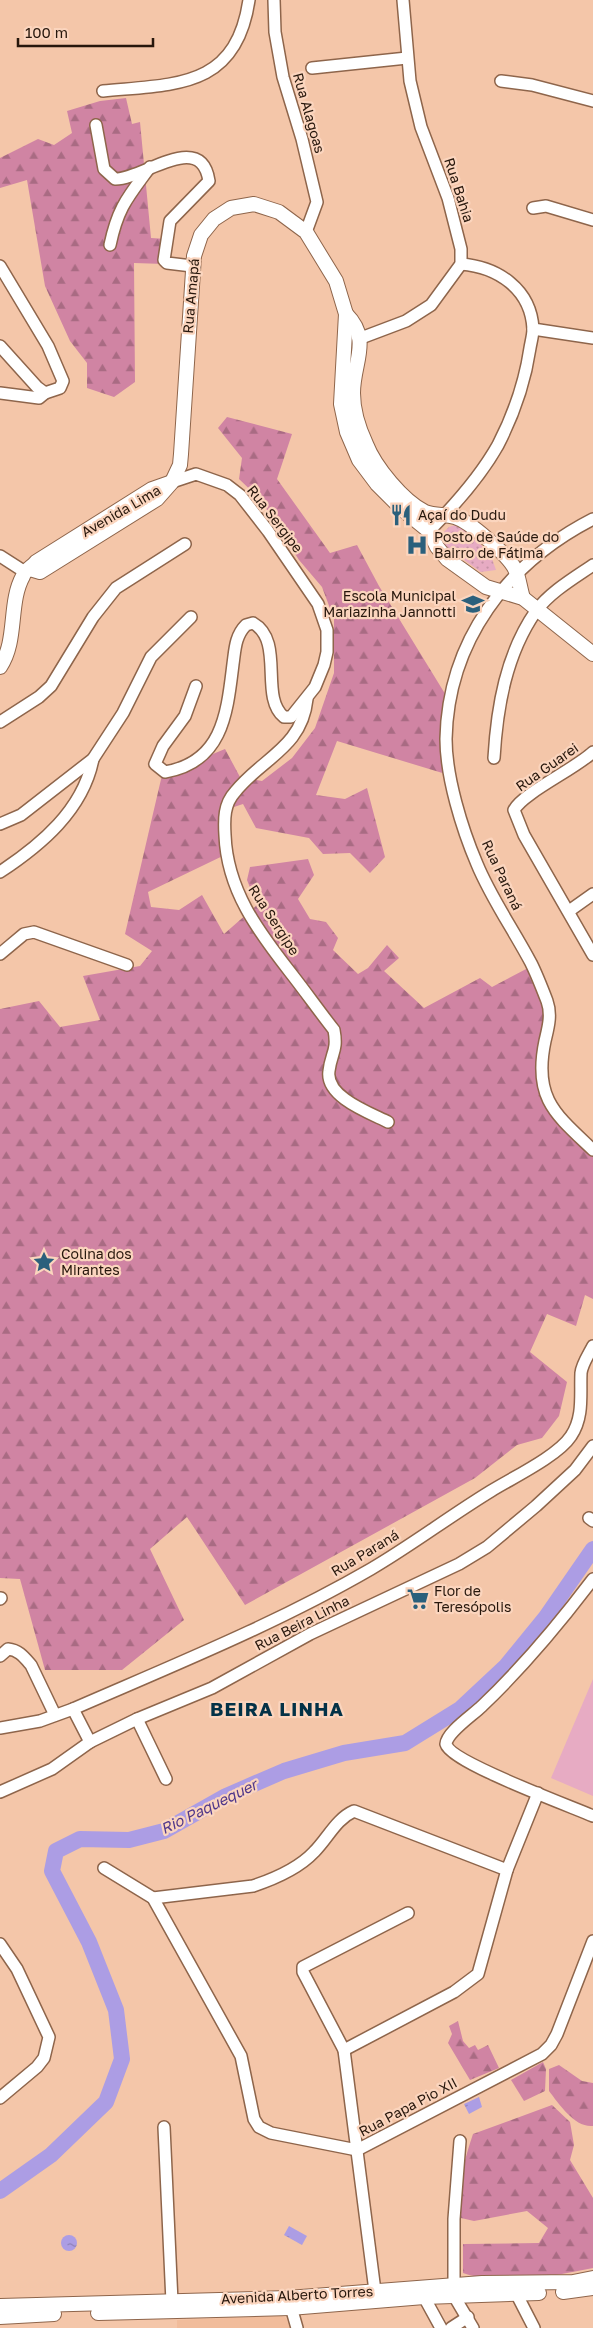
<svg xmlns="http://www.w3.org/2000/svg" width="593" height="2328" viewBox="0 0 593 2328" font-family="'Golos Text',sans-serif">
<style>
.built{fill:#f1bc9b}
.grass{fill:url(#grass-dots)}
.forest{fill:url(#forest-firs)}
.garden{fill:#e7abc3}
.water{fill:url(#water-ripples)}
.lines{fill:none;stroke-linecap:round;stroke-linejoin:round}
.river{stroke:#ac9de4;stroke-width:16}
.minor-casing{stroke:#8e654b;stroke-width:14}
.major-casing{stroke:#8e654b;stroke-width:16}
.minor{stroke:#fff;stroke-width:11}
.major{stroke:#fff;stroke-width:14}
.labels{text-anchor:middle;stroke-width:4.5;stroke-linejoin:round;paint-order:stroke}
.street-label{font-size:14px;fill:#27170c;stroke:#fbd5be}
.poi-label{font-size:14px;fill:#27170c;stroke:#fbd5be;text-anchor:start}
.water-label{font-size:15px;font-style:italic;fill:#50378a;stroke:#fbd5be}
.district-label{font-size:19px;font-weight:bold;letter-spacing:1px;fill:#033247;stroke:#fbd5be}
</style>
<defs>
<pattern id="grass-dots" width="8" height="8" patternUnits="userSpaceOnUse" patternTransform="scale(1.25)"><rect width="8" height="8" fill="#e7abc3"/><path d="M2 2h.1M6 6h.1" fill="none" stroke="#c692a6" stroke-width="1.8" stroke-linecap="round"/></pattern>
<pattern id="forest-firs" width="22" height="20" patternUnits="userSpaceOnUse" patternTransform="scale(1.25)"><rect width="22" height="20" fill="#d084a3"/><path d="M5 1l3.5 6h-7zM16 11l3.5 6h-7z" fill="#a96b83"/></pattern>
<pattern id="water-ripples" width="26" height="14" patternUnits="userSpaceOnUse" patternTransform="scale(1.25)"><rect width="26" height="14" fill="#ac9de4"/><path d="M2 4q2-2 4 0t4 0M15 11q2-2 4 0t4 0" fill="none" stroke="#8c7fb7"/></pattern>
</defs>
<rect width="100%" height="100%" fill="#f4c6a9"/>
<polygon class="built" points="282,2316 286,2318 290,2328 177,2328 177,2320"/>
<polygon class="grass" points="458,524 490,553 496,570 481,572 443,545 444,532 449,527"/>
<g class="forest">
<polygon points="126,98 132,124 140,122 151,238 167,239 164,264 134,263 135,382 114,397 87,388 87,363 70,341 45,286 27,180 0,188 0,158 38,139 54,145 72,133 67,111 100,101"/>
<polygon points="227,417 292,434 277,479 330,553 357,545 379,586 447,697 449,775 337,741 316,795 345,799 367,788 385,857 370,873 350,853 323,854 309,838 256,828 243,804 231,808 228,822 231,852 148,892 151,907 179,910 202,895 224,934 257,905 247,880 250,867 308,859 314,875 298,899 310,919 326,922 338,938 333,950 358,974 368,968 387,945 399,958 384,971 424,1008 480,978 492,987 528,968 546,1006 546,1083 553,1105 593,1155 593,1299 585,1295 576,1326 547,1314 530,1352 567,1382 559,1416 542,1438 517,1445 475,1478 245,1605 187,1517 150,1549 184,1620 122,1670 45,1670 20,1579 0,1578 0,1009 39,1001 60,1027 100,1020 83,976 140,966 152,951 125,934 162,775 225,749 240,777 262,781 292,758 315,728 334,673 334,619 322,587 299,560 260,499 239,479 242,458 218,428"/>
<polygon points="458,2021 463,2041 469,2048 475,2045 478,2050 488,2045 499,2068 470,2080 448,2043 452,2034 449,2026"/>
<polygon points="543,2062 546,2069 545,2091 524,2101 511,2080"/>
<path d="M559 2065 582 2081 593 2083V2126C575 2128 559 2104 549 2091V2069Z"/>
<path d="M552 2105 570 2122 574 2145 570 2160 593 2198V2268C552 2276 504 2287 463 2273V2244L539 2243 548 2228 527 2211 474 2221 461 2218C456 2189 464 2161 473 2134Z"/>
</g>
<polygon class="garden" points="593,1679 593,1796 551,1778"/>
<g class="water">
<polygon points="479,2097 482,2107 469,2114 464,2104"/>
<polygon points="289,2226 307,2236 302,2245 284,2235"/>
<circle cx="69" cy="2243" r="8"/>
</g>
<g class="lines">
<polyline class="river" points="0,2191 51,2155 106,2102 122,2059 116,2010 89,1942 52,1871 56,1851 80,1839 129,1840 164,1831 226,1796 284,1771 344,1753 405,1743 460,1709 506,1666 546,1617 593,1549"/>
<g class="minor-casing">
<g id="minor">
<polyline points="274,0 275,32 283,77 302,139 317,202 306,232"/>
<polyline points="312,68 407,58"/>
<polyline points="501,81 532,85 593,101"/>
<path d="M103 91C175 84 236 89 249 0"/>
<path d="M96 125 104 169 115 179C142 180 201 129 209 181L170 221 164 260 167 263 192 266"/>
<polyline points="533,208 546,206 593,220"/>
<path d="M110 245C118 207 128 197 150 167"/>
<polyline points="0,266 48,346 63,381 60,388 45,393 37,387 0,346"/>
<polyline points="533,329 593,338"/>
<polyline points="361,338 406,321 431,305 461,264 461,249 448,198 421,127 410,81 403,0"/>
<polyline points="0,393 39,398 45,393"/>
<path d="M172 482 196 474 227 485 240 495 268 531 318 604 327 630V652L324 665 315 687 291 717H284C259 697 285 641 253 623L246 625C235 636 235 650 233 664 227 713 223 762 165 772L155 764 163 746 185 716 196 686"/>
<path d="M593 519C507 563 448 641 446 739 446 777 462 829 477 864 491 898 513 929 531 963 537 975 542 988 547 1001 552 1015 548 1028 545 1041 533 1098 555 1114 593 1150"/>
<path d="M429 531C455 505 480 477 498 445 514 414 525 382 530 348 531 342 533 335 533 329 531 289 498 267 461 264"/>
<polyline points="0,556 25,572"/>
<path d="M307 699C302 748 262 758 235 792 224 804 224 819 225 835 227 890 258 931 290 972 305 991 319 1011 334 1030 338 1051 331 1053 329 1071 325 1097 370 1113 388 1122"/>
<polyline points="0,722 39,697 51,686 93,617 116,588 185,544"/>
<path d="M593 752C575 769 523 793 514 810L524 835 593 955"/>
<path d="M494 758C497 707 506 654 536 611 550 592 574 578 593 565"/>
<polyline points="0,824 21,815 93,759 123,713 151,657 191,617"/>
<path d="M0 872C41 845 83 810 93 759"/>
<polyline points="569,911 593,894"/>
<polyline points="0,954 24,934 34,932 127,965"/>
<polyline points="589,1518 593,1521"/>
<path d="M593 1579C559 1624 523 1667 482 1706 473 1715 447 1732 446 1744 450 1762 570 1806 593 1816"/>
<polyline points="0,1599 1,1598"/>
<path d="M0 1656 8 1649C19 1650 24 1657 31 1665L55 1715"/>
<path d="M73 1709C174 1665 276 1624 371 1569 412 1545 450 1516 491 1491 512 1478 558 1456 571 1436 584 1417 580 1394 581 1373 582 1364 589 1354 593 1346"/>
<polyline points="137,1719 166,1779"/>
<polyline points="0,1728 40,1721 73,1709 90,1742"/>
<polyline points="0,1792 52,1769 90,1742 137,1719 212,1688 310,1634 459,1564 487,1547 536,1506 575,1470 593,1446"/>
<polyline points="104,1868 153,1898 241,2056 254,2119 259,2127 271,2133 357,2150 542,2054 551,2045 557,2034 593,1941"/>
<path d="M153 1898 253 1886C274 1879 299 1868 314 1852 328 1838 336 1819 354 1811L507 1870"/>
<polyline points="0,1944 17,1969 49,2037 44,2058 37,2067 0,2098"/>
<polyline points="344,2050 454,1992 478,1974 507,1870 538,1793"/>
<polyline points="164,2127 172,2302"/>
<polyline points="454,2285 454,2219 460,2141"/>
<polyline points="375,2291 344,2050 303,1972 303,1967 408,1913"/>
<polyline points="516,2293 534,2328"/>
<polyline points="454,2296 473,2328"/>
<polyline points="424,2297 441,2328"/>
<polyline points="289,2300 297,2328"/>
<polyline points="451,2328 468,2317"/>
</g>
</g>
<g class="major-casing">
<g id="major">
<path d="M346 314C372 340 353 362 353 393 353 409 359 429 366 444 375 467 403 501 425 512 435 516 445 514 455 517 469 521 508 555 515 569 519 577 520 589 523 598"/>
<polyline points="30,569 40,572 157,499 172,482 180,465 181,454 194,256 201,235 214,219 231,208 254,204 279,212 306,232 336,281 346,314 341,404 347,432 359,460 377,484 402,509 429,531 437,547 447,559 486,587 523,598 593,654"/>
<path d="M0 667C18 640 8 603 23 576 25 570 32 567 36 562L152 489 169 483"/>
<polyline points="563,2292 593,2288"/>
<polyline points="0,2306 288,2298 482,2283 573,2282 593,2278"/>
<polyline points="98,2313 290,2308 424,2297 539,2293"/>
<polyline points="0,2317 54,2314"/>
</g>
</g>
<use href="#minor" class="minor"/>
<use href="#major" class="major"/>
</g>
<defs>
<g id="restaurant-bare" transform="scale(1.725)"><path d="M-5-6h1v4h1v-4h1v4h1v-4h1v5L-1.5 .5V6h-2V.5L-5-1ZM5-6V6H3V1.5H1.5Q1.5-4 5-6Z" fill="#2b607c" stroke="#fbd5be" stroke-width="2.5" paint-order="stroke"/></g>
<g id="hospital-bare" transform="scale(1.725)"><path d="M-5-5h3v3.5h4V-5h3V5h-3V1.5h-4V5h-3Z" fill="#2b607c" stroke="#fbd5be" stroke-width="2.5" paint-order="stroke"/></g>
<g id="school-bare" transform="scale(1.725)"><path d="M0-5L7-2L0 1L-7-2ZM-4 1L0 2.5L4 1V4Q0 6-4 4Z" fill="#2b607c" stroke="#fbd5be" stroke-width="2.5" paint-order="stroke"/></g>
<g id="sight-bare" transform="scale(1.725)"><path d="M0-6L1.8-2.2L6-1.7L2.9 1.2L3.7 5.4L0 3.3L-3.7 5.4L-2.9 1.2L-6-1.7L-1.8-2.2Z" fill="#2b607c" stroke="#fbd5be" stroke-width="2.5" paint-order="stroke"/></g>
<g id="supermarket-bare" transform="scale(1.725)"><path d="M-6-5.5h2.5l.6 2H6L4.5 2H-2.5L-4.4-4H-6ZM-1.5 3.2a1.3 1.3 0 1 0 .1 0ZM3 3.2a1.3 1.3 0 1 0 .1 0Z" fill="#2b607c" stroke="#fbd5be" stroke-width="2.5" paint-order="stroke"/></g>
</defs>
<g fill-rule="evenodd">
<use href="#restaurant-bare" x="401" y="515"/>
<use href="#hospital-bare" x="417" y="545"/>
<use href="#school-bare" x="473" y="604"/>
<use href="#sight-bare" x="44" y="1262"/>
<use href="#supermarket-bare" x="418" y="1599"/>
</g>
<g class="labels">
<g class="street-label">
<text transform="translate(309 113) rotate(74)" y="5">Rua Alagoas</text>
<text transform="translate(459 190) rotate(72)" y="5">Rua Bahia</text>
<text transform="translate(191 296) rotate(-85)" y="5">Rua Amapá</text>
<text transform="translate(121 511) rotate(-30)" y="5">Avenida Lima</text>
<text transform="translate(275 519) rotate(52)" y="5">Rua Sergipe</text>
<text transform="translate(547 767) rotate(-35)" y="5">Rua Guarei</text>
<text transform="translate(502 875) rotate(65)" y="5">Rua Paraná</text>
<text transform="translate(274 920) rotate(57)" y="5">Rua Sergipe</text>
<text transform="translate(365 1553) rotate(-31)" y="5">Rua Paraná</text>
<text transform="translate(302 1623) rotate(-27)" y="5">Rua Beira Linha</text>
<text transform="translate(408 2107) rotate(-28)" y="5">Rua Papa Pio XII</text>
<text transform="translate(297 2295) rotate(-3)" y="5">Avenida Alberto Torres</text>
</g>
<g class="poi-label">
<text x="418" y="520">Açaí do Dudu</text>
<text x="434" y="542">Posto de Saúde do<tspan x="434" dy="16">Bairro de Fátima</tspan></text>
<text x="456" y="601" text-anchor="end">Escola Municipal<tspan x="456" dy="16">Mariazinha Jannotti</tspan></text>
<text x="61" y="1259">Colina dos<tspan x="61" dy="16">Mirantes</tspan></text>
<text x="434" y="1596">Flor de<tspan x="434" dy="16">Teresópolis</tspan></text>
</g>
<g class="water-label">
<text transform="translate(209 1807) rotate(-26)" y="5">Rio Paquequer</text>
</g>
<g class="district-label">
<text x="277" y="1716">BEIRA LINHA</text>
</g>
</g>
<path d="M18 38v8h135v-8" fill="none" stroke="#27170c" stroke-width="2.5"/>
<text x="25" y="38" font-size="15" fill="#27170c" stroke="#fbd5be" stroke-width="4" paint-order="stroke">100 m</text>
</svg>
